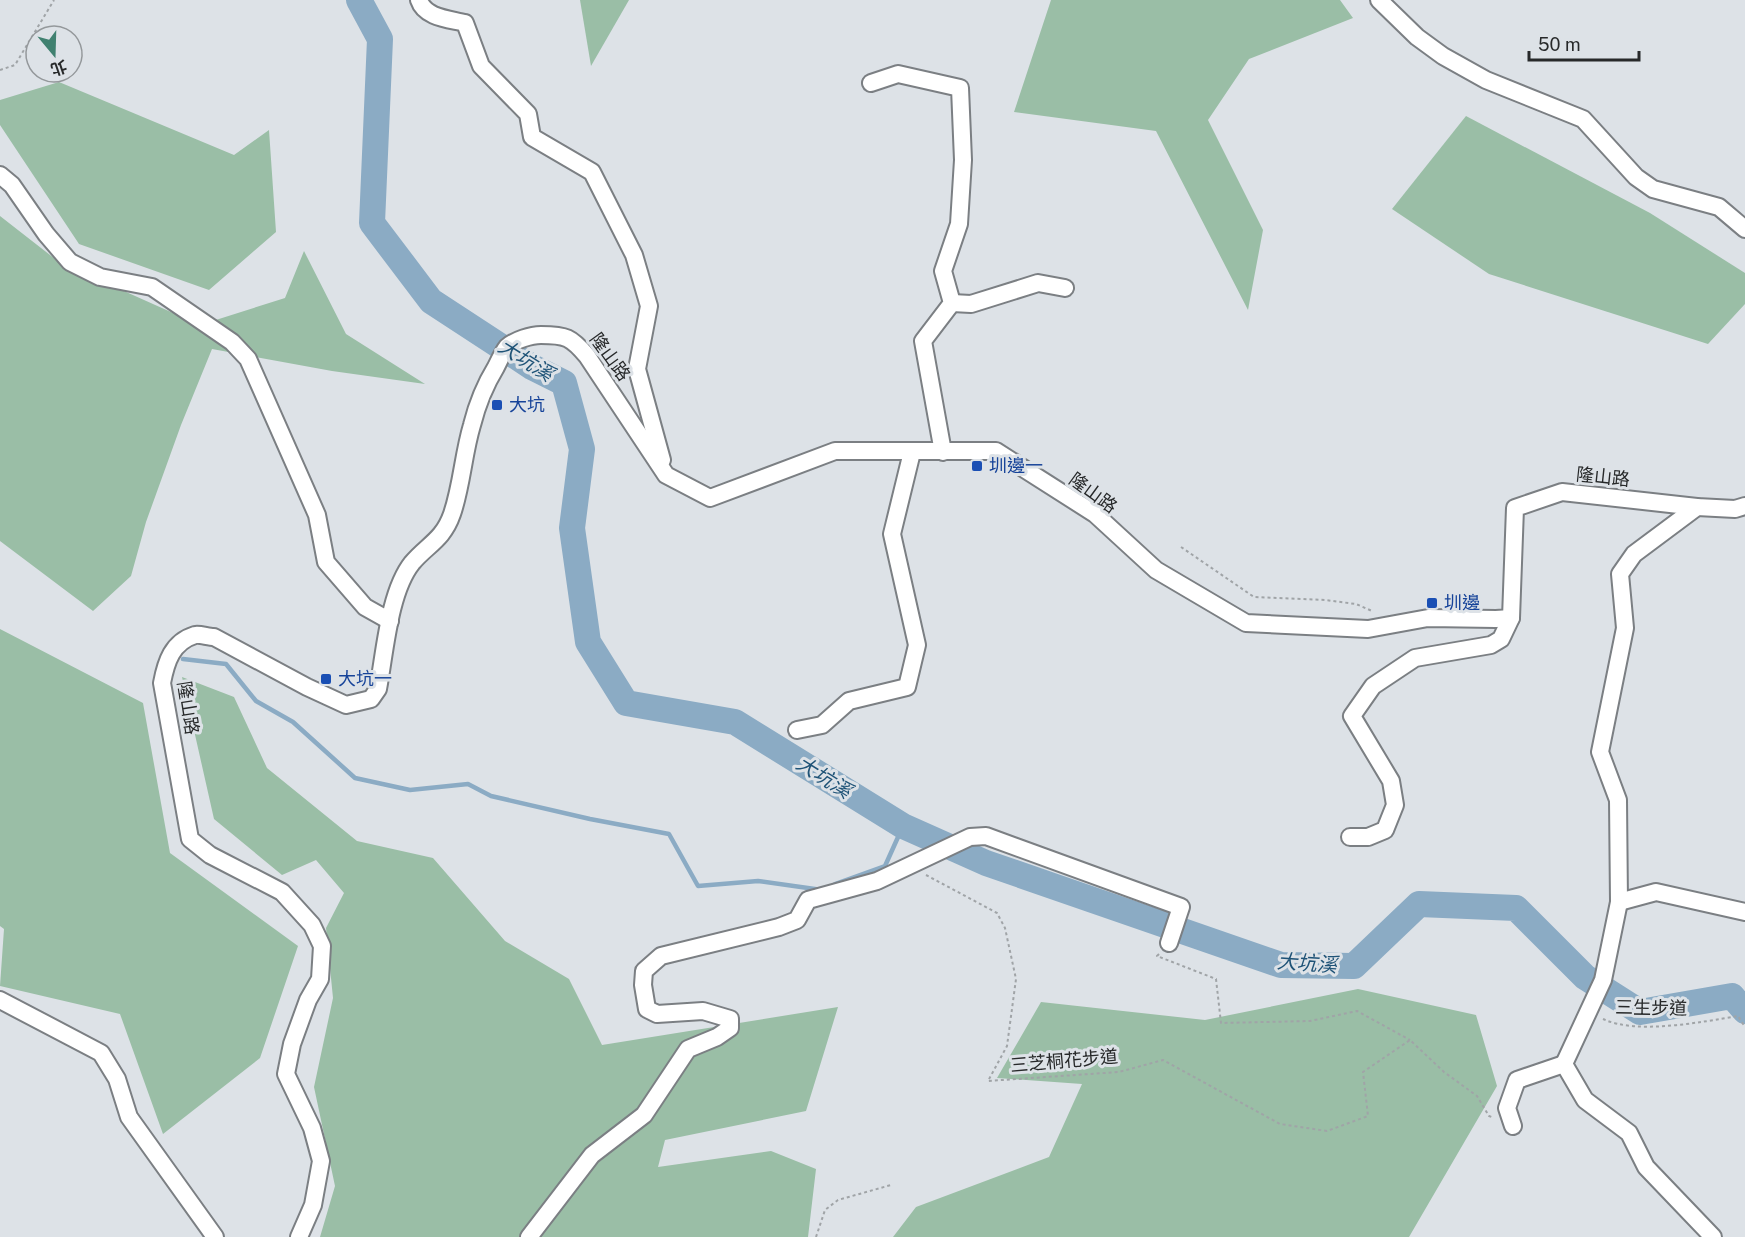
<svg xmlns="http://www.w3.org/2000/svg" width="1745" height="1237" viewBox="0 0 1745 1237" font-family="'Public Sans','Noto Sans TC',sans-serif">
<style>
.forest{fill:#9abea6}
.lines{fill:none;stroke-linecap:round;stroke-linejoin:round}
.stream{stroke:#8babc4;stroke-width:4.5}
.river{stroke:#8babc4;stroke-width:26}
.minor-casing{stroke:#7b7f83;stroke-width:20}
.path{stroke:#a0a4a7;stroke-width:2;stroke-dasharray:3 3;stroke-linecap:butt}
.minor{stroke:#fff;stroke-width:16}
.transit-dot{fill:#1a4fb4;stroke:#dde2e7;stroke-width:2}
.labels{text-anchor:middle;stroke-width:6;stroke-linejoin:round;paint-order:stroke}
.street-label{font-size:18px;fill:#27292a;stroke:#dde2e7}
.transit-label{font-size:18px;fill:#164399;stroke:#dde2e7;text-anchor:start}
.water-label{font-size:20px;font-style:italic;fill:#1f5377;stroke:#dde2e7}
</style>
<rect width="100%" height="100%" fill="#dde2e7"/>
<g class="forest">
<polygon points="580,0 629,0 591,66"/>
<polygon points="1051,0 1340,0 1353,18 1249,59 1208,120 1263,230 1248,310 1156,131 1014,112"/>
<polygon points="59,82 234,155 269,130 276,232 209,290 79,244 0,125 0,100"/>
<polygon points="1466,116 1650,213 1745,273 1745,304 1708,344 1489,274 1392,209"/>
<polygon points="0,216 59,262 200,325 285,298 304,251 346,334 425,384 332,371 212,349 181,425 146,522 131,576 93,611 0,541"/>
<polygon points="0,629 143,703 170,853 298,946 260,1058 163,1134 120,1014 0,986 4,929 0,926"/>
<polygon points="182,677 234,697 267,768 357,841 433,858 505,941 569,979 602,1045 838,1007 806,1111 665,1140 658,1167 771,1151 816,1169 808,1237 320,1237 335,1186 314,1087 333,998 326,928 344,893 316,860 282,875 214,819"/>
<polygon points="1358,989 1476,1015 1497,1086 1409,1237 893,1237 916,1207 1049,1157 1082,1084 997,1078 1041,1002 1205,1020"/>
</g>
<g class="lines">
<g class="stream">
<polyline points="183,659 226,664 256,701 293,722 355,778 410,790 468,784 491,796 590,819 669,834 698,886 758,881 822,890"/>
<polyline points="835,884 885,866 903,826"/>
</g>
<polyline class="river" points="359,0 380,39 372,223 431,301 532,367 564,383 582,449 572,528 588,642 626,703 735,722 903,826 986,863 1281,965 1354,966 1419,904 1516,908 1585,977 1640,1012 1732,996 1745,1011"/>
<g class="minor-casing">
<g id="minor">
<path d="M419 0C425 18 449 19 465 23L481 66 528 114 532 137 592 172 634 255 649 306 637 369 662 460"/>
<polyline points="1379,0 1417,37 1443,56 1486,80 1583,119 1636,177 1653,189 1719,207 1745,229"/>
<polyline points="871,83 898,74 960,88 963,160 959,224 943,271 952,303 923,341 943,452"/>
<polyline points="0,175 12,185 46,234 70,262 100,277 152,287 232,342 248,359 317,515 326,562 365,607 390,621"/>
<polyline points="952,303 971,304 1038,283 1065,288"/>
<polyline points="1697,507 1634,554 1620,574 1625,628 1600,752 1618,800 1619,902 1603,980 1564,1064 1585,1100 1629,1133 1646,1167 1713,1237"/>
<polyline points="797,730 822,725 849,701 907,687 917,645 892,534 912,452"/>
<polyline points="1350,837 1368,837 1385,830 1395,805 1391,781 1352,716 1373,686 1415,658 1491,645 1501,639 1511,618"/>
<polyline points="1619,902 1656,892 1745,912"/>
<polyline points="0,1000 101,1053 117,1079 129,1117 215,1237"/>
<polyline points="1513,1126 1507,1108 1517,1080 1564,1064"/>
<path d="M299 1237 313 1205 321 1161 312 1128 286 1074 292 1044 308 1000 320 979 322 946 312 925 282 892 210 855 190 839 162 683C166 662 172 642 195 635 200 634 208 637 214 637L307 687 346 705 371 699 378 689C385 652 389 592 412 563 427 545 443 540 452 514 462 485 463 455 472 425 477 405 485 385 496 367 499 361 503 352 507 347 515 340 531 335 541 335 566 335 571 337 587 356L666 475 710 498 835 451H996L1095 514 1156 570 1246 623 1368 629 1428 618 1496 619 1511 618 1515 508 1562 492 1697 507 1735 509 1745 506"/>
<polyline points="529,1237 592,1155 644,1115 688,1049 717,1037 730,1028 730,1019 703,1011 657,1014 647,1009 643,985 644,971 661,956 779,927 797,920 808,900 877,881 970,837 986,836 1181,907 1169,943"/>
</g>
</g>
<g class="path">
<polyline points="0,70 15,65 54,0"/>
<polyline points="1181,547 1254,597 1325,600 1356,604 1372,611"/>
<polyline points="926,875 997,913 1005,928 1016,979 1007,1046 988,1081 1119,1072 1163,1060 1280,1124 1327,1131 1368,1116 1363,1072 1410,1040 1444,1072 1477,1096 1489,1116 1494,1118"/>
<polyline points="1159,954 1157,956 1216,979 1221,1023 1310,1021 1357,1011 1410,1040"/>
<path d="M1603 1019C1637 1035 1701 1022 1738 1016L1745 1027"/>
<polyline points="816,1237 825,1210 838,1200 891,1185"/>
</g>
<use href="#minor" class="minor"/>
</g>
<g class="transit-dot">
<rect x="491" y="399" width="12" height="12" rx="3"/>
<rect x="971" y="460" width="12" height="12" rx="3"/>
<rect x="1426" y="597" width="12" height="12" rx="3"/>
<rect x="320" y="673" width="12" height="12" rx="3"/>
</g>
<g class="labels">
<g class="street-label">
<text transform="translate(610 357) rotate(54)" y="6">隆山路</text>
<text transform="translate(1603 477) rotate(6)" y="6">隆山路</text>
<text transform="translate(1093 493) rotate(36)" y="6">隆山路</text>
<text transform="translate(188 708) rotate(81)" y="6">隆山路</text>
<text transform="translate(1651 1008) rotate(1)" y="6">三生步道</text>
<text transform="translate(1064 1061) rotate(-5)" y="6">三芝桐花步道</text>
</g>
<g class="transit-label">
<text x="509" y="411">大坑</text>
<text x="989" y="472">圳邊一</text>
<text x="1444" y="609">圳邊</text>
<text x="338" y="685">大坑一</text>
</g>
<g class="water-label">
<text transform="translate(526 360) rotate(32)" y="7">大坑溪</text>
<text transform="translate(824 777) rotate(32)" y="7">大坑溪</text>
<text transform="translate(1307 963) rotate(4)" y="7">大坑溪</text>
</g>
</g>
<g transform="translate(54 54) rotate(161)"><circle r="28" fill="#dde2e7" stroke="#94989b" stroke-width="1.5"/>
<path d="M0-4.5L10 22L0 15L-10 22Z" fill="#408170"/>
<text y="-9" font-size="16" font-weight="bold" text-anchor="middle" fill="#27292a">北</text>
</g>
<path d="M1529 51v9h110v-9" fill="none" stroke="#27292a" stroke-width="3"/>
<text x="1538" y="51" font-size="18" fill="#27292a" stroke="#dde2e7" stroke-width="4.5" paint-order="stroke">50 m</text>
</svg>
